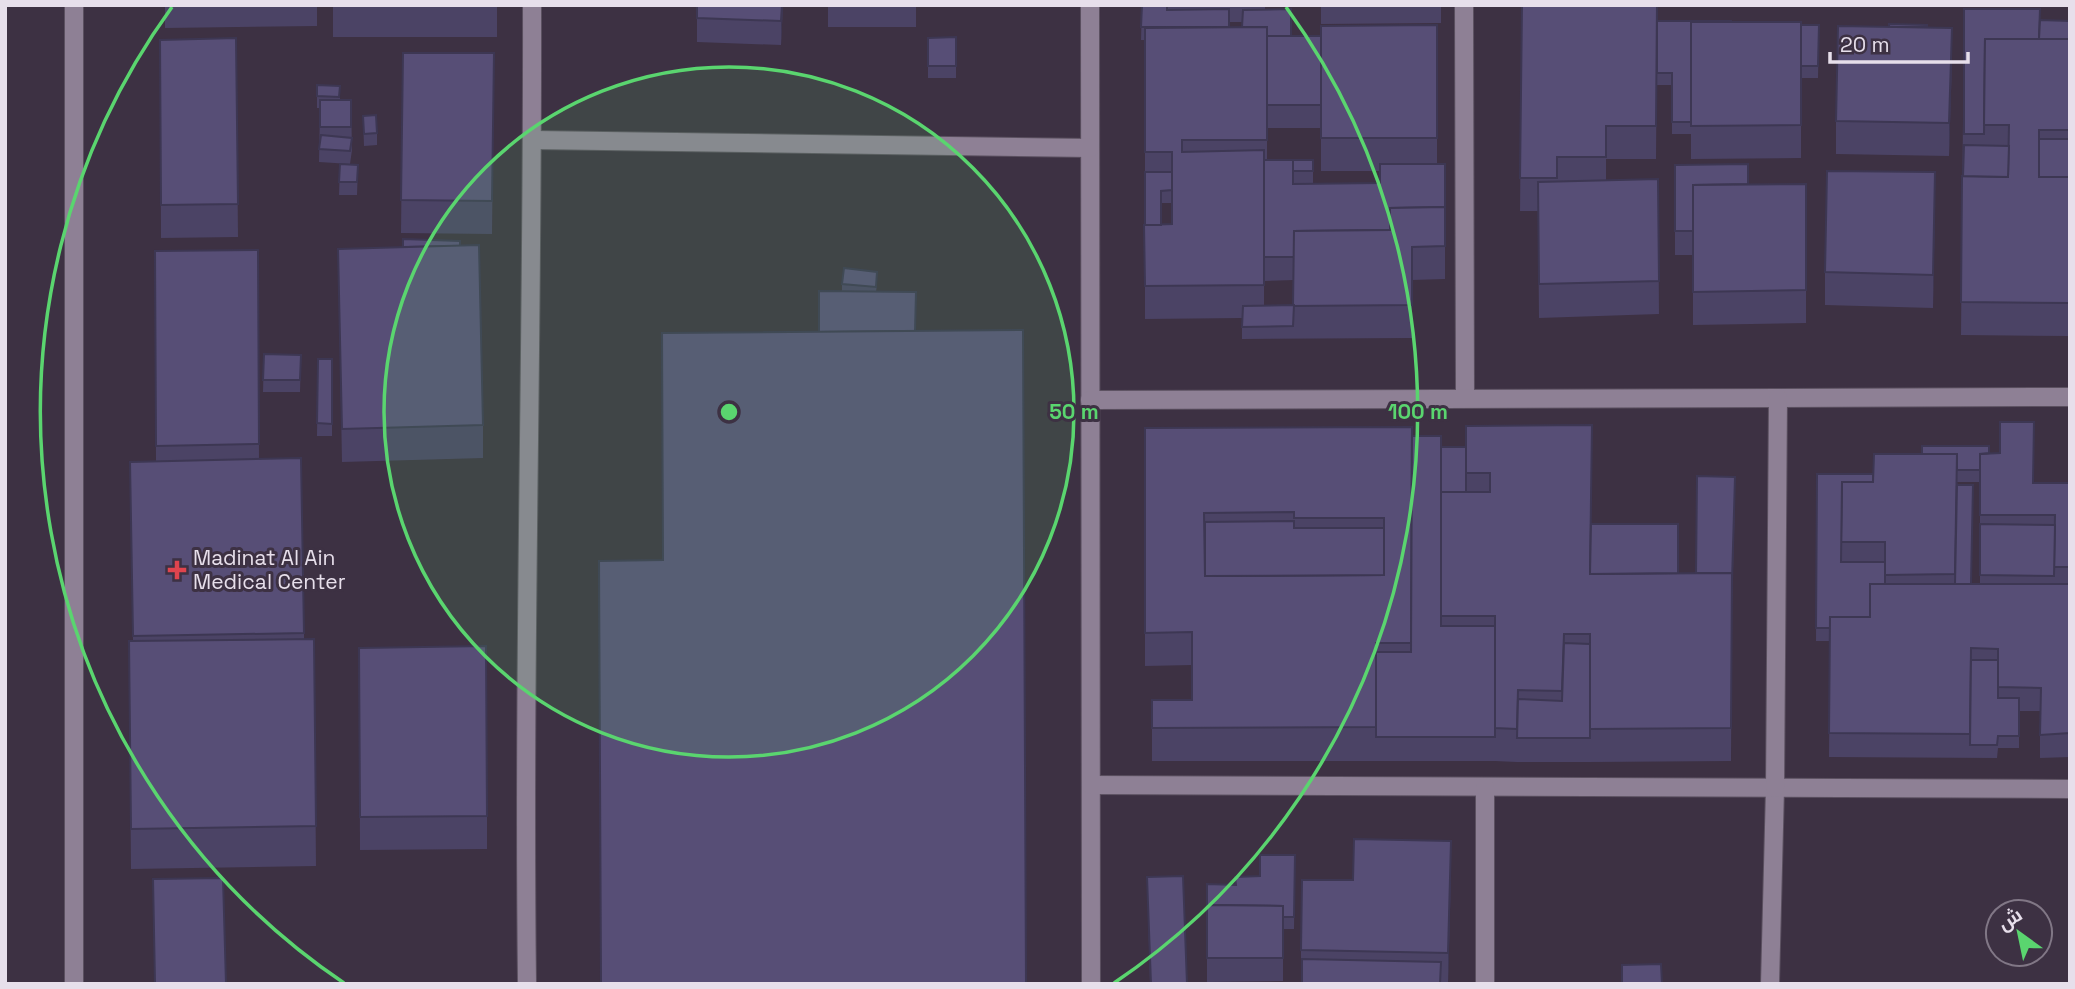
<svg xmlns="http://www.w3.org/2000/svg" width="2075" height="989" viewBox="0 0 2075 989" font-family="'Space Grotesk',Cairo,sans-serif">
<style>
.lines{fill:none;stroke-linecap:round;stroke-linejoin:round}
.lane-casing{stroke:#5b5060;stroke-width:20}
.street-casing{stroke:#5b5060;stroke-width:20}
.lane{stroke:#8e8095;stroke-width:18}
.street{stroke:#8e8095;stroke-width:18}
.wall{fill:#4b4365;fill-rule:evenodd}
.shaded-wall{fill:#3d3753}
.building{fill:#574e76;stroke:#3d3753;stroke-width:2;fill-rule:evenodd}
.ring{fill:none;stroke:#5ad56f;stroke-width:3.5}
.health-dot{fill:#e0444e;stroke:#3d3143;stroke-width:2.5}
.labels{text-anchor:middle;stroke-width:6;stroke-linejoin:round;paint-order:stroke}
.poi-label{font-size:21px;fill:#e7dfeb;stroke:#3d3143;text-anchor:start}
.centre{fill:#5ad56f;stroke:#3d3143;stroke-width:3.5}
.ring-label{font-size:21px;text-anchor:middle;font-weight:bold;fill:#5ad56f;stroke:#3d3143;stroke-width:6;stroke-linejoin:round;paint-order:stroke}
</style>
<rect width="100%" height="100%" fill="#3d3143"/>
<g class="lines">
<g class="lane-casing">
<polyline id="lane" points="1770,984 1775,788"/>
</g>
<g class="street-casing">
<g id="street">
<polyline points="74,5 74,984"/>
<polyline points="1090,5 1091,984"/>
<polyline points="1464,5 1465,398"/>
<polyline points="533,140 1090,148"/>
<polyline points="1090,400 2070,397"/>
<polyline points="1091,785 2070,789"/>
<polyline points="1485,787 1485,984"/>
<polyline points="1775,788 1778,398"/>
<path d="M527 984C523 658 533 331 532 5"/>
</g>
</g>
<use href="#lane" class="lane"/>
<use href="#street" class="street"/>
</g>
<g class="wall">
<polygon points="165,5 317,5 317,26 165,28"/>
<rect x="333" y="5" width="164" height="32"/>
<polygon points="697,5 783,5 781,45 697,42"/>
<rect x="828" y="5" width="88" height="22"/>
<path d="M1142 5H1265V10L1291 36H1321L1437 25V164H1445V279L1412 280V338L1242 339V318L1145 319V40H1141ZM1229 22H1242V27H1229ZM1267 128H1321V171H1380V183H1313V160H1267ZM1161 203H1172V224L1161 225ZM1294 280 1293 305 1264 306V281Z"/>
<polygon points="1321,5 1441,5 1441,23 1321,24"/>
<polygon points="1522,5 1657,21 1732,22 1819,25 1818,78 1801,78 1801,62 1801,158 1691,159 1691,134 1672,134 1672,85 1657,85 1657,34 1656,159 1606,159 1606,180 1658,179 1659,314 1539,318 1538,211 1520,211"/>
<polygon points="1964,9 2040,20 2070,21 2070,336 1961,335"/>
<polygon points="1927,27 1952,61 1949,156 1836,154 1836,121"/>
<polygon points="956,37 956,78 928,78 928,38"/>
<polygon points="236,38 238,237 161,238 160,40"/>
<polygon points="403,53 494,53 492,234 401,233"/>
<polygon points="340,86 340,100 351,100 352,150 350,164 319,162 320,108 317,108 317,96"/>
<polygon points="363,116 377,133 377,145 364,146"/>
<polygon points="340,164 358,165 357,195 339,195"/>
<polygon points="1675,165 1748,184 1806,184 1806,323 1693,325 1693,255 1675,255"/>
<polygon points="1935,205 1933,308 1825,305 1825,272"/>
<polygon points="338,249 483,425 483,458 342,462"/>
<polygon points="258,250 259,459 304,633 304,639 314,639 316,866 131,869 129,641 133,641 130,462 156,462 155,251"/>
<polygon points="842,284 877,284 876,292 819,332 842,291"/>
<polygon points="264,354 301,355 300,392 263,392"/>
<polygon points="318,359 332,359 332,436 317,436"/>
<polygon points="1145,428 1412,436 1441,447 1591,524 1678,573 1696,573 1735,501 1732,606 1731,761 1590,762 1517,762 1495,761 1152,761 1152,700 1192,700 1192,665 1145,666"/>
<path d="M1989 453 2033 483H2070V757L2040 758V711H2019V748H1998L1997 758 1829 757 1830 641H1816L1817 474H1873ZM1957 482H1980V584H1972Z"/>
<polygon points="359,648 487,816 487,849 360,850"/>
<polygon points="1295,855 1294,929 1283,929 1283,981 1207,982 1207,905 1236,885 1260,876"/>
<polygon points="1451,874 1448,984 1301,983 1301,950 1353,880"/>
<polygon points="1147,877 1187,984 1150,984"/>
</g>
<g class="shaded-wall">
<polygon points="782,5 783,5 781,45 781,21"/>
<polygon points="1952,28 1952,61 1949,156 1949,123"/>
<polygon points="1935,172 1935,205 1933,308 1933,275"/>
<polygon points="1735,477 1732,606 1731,761 1732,573"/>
<polygon points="1451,841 1451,874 1448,984 1448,953"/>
</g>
<g class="building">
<polygon points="697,5 782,5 781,21 697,18"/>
<polygon points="1142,5 1167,5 1167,10 1229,9 1229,27 1141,27"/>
<polygon points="1522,5 1657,5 1656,126 1606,126 1606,157 1557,157 1557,178 1520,178"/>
<polygon points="1291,9 1291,36 1267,36 1267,27 1242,27 1243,10"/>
<polygon points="1964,9 2040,9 2039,39 1985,39 1984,134 1964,134"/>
<polygon points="2040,20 2070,21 2070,39 2039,39"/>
<polygon points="1657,21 1732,21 1691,22 1691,122 1672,122 1672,73 1657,73"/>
<polygon points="1691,22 1801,22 1801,125 1691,126"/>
<polygon points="1889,24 1927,25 1927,27 1889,27"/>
<polygon points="1437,25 1437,138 1321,138 1321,26"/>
<polygon points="1801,25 1819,25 1818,66 1801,66"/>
<polygon points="1838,26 1952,28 1949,123 1836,121"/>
<polygon points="1267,27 1267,140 1182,140 1182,152 1264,150 1264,285 1145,286 1144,225 1172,224 1172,152 1145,152 1145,28"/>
<rect x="1267" y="36" width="54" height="69"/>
<polygon points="956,37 956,66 928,66 928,38"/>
<polygon points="236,38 238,204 161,205 160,40"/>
<polygon points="1985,39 2070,39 2070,130 2039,130 2039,177 2070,177 2070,303 1961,302 1962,176 2008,177 2009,125 1984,125"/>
<polygon points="403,53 494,53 492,201 401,200"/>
<polygon points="317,85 340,86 339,97 317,96"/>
<rect x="320" y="100" width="31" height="27"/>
<polygon points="376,115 377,133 364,134 363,116"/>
<polygon points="321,135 352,138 350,151 319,149"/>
<rect x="2039" y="139" width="31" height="38"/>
<polygon points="1964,145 2009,146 2008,177 1963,176"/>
<polygon points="1264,160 1293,160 1293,184 1380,183 1380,164 1445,164 1445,207 1390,208 1390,230 1294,231 1294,257 1264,257"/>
<rect x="1293" y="160" width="20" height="11"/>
<polygon points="340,164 358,165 357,182 339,182"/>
<polygon points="1748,164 1748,184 1693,185 1693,231 1675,231 1675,165"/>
<polygon points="1827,171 1935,172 1933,275 1825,272"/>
<polygon points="1145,172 1172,172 1172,190 1161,191 1161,225 1145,225"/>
<polygon points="1658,179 1659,281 1539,284 1538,182"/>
<polygon points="1806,184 1806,290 1693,292 1693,185"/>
<polygon points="1445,207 1445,246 1412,247 1412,305 1293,306 1294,231 1390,230 1390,208"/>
<polygon points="403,239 460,241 460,246 403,247"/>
<polygon points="479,245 483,425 342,429 338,249"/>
<polygon points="258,250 259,444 156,446 155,251"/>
<polygon points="844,268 877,272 876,287 842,284"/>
<polygon points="819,291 916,292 915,331 819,332"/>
<polygon points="1294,305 1293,326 1242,327 1243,306"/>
<polygon points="1023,330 1026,984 601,984 599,561 663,560 662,333"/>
<polygon points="264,354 301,355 300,380 263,380"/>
<polygon points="318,359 332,359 332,424 317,423"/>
<polygon points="2000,422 2034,422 2033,483 2070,483 2070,567 2054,567 2055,515 1980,515 1980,454 2000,453"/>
<polygon points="1592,425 1590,574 1732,573 1731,728 1590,729 1590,634 1564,634 1562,691 1518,690 1517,729 1495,728 1495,616 1441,616 1441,492 1490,492 1490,473 1466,473 1466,426"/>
<path d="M1412 427 1411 643H1376V727L1152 728V700H1192V632L1145 633V428ZM1294 512V518H1384V575L1205 576 1204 513Z"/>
<polygon points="1412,436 1441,436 1441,626 1495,626 1495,737 1376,737 1376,652 1411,652"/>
<polygon points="1922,446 1989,446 1989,453 1980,454 1980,470 1957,470 1957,454 1922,454"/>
<rect x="1441" y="447" width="25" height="45"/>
<polygon points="1874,454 1957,454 1955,574 1885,575 1885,542 1841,542 1842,482 1873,482"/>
<polygon points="301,458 304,633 133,636 130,462"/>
<polygon points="1817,474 1873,474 1873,482 1842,482 1841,562 1885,562 1885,584 1870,584 1870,617 1830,617 1830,628 1816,628"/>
<polygon points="1697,476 1735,477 1732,582 1732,573 1696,573"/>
<polygon points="1957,485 1973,485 1971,584 1955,584"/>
<polygon points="1294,521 1294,528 1384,528 1384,575 1205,576 1205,522"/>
<polygon points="1591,524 1678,524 1678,573 1590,574"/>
<polygon points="1980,524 2055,525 2054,576 1980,575"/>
<polygon points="1870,584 2070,584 2070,733 2040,735 2041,688 1998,687 1998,649 1971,648 1970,734 1829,733 1830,617 1870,617"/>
<polygon points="314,639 316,826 131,829 129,641"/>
<polygon points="1564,643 1590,644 1590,738 1517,738 1518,699 1562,701"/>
<polygon points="486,646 487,816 360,817 359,648"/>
<polygon points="1971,660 1998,660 1998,698 2019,698 2019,736 1998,736 1997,745 1970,745"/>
<polygon points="1354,839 1451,841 1448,953 1301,950 1302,880 1353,880"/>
<polygon points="1260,855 1295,855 1294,917 1283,917 1283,906 1207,905 1207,884 1236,885 1235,877 1260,876"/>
<polygon points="1183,876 1187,984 1151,984 1147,877"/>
<polygon points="223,878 226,984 155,984 153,879"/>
<polygon points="1207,905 1283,906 1283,958 1207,958"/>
<polygon points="1302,959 1441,962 1440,984 1302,984"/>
<polygon points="1661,964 1662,984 1622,984 1622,965"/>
</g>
<circle cx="729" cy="412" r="345" fill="#5ad56f" fill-opacity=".12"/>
<g class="ring">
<circle cx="729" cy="412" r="345"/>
<path d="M344 983A689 689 0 0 1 172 7M1286 7A689 689 0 0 1 1114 983"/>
</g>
<path class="health-dot" d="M173.5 559.5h7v7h7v7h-7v7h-7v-7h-7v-7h7z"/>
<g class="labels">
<g class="poi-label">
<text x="193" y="565">Madinat Al Ain<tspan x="193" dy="24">Medical Center</tspan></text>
</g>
</g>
<circle cx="729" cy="412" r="10" class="centre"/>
<g class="ring-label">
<text x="1074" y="419">50 m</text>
<text x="1418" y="419">100 m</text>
</g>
<rect width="2075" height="989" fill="none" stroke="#e7dfeb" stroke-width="14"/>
<g transform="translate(2019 933) rotate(327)"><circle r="33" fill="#3d3143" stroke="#817786" stroke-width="2"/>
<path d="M0-5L12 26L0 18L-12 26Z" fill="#5ad56f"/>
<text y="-10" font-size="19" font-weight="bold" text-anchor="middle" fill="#e7dfeb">ش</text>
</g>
<path d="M1830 52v10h138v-10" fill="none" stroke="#e7dfeb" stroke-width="3.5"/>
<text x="1840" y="52" font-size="21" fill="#e7dfeb" stroke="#3d3143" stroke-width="5" paint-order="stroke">20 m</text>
</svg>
